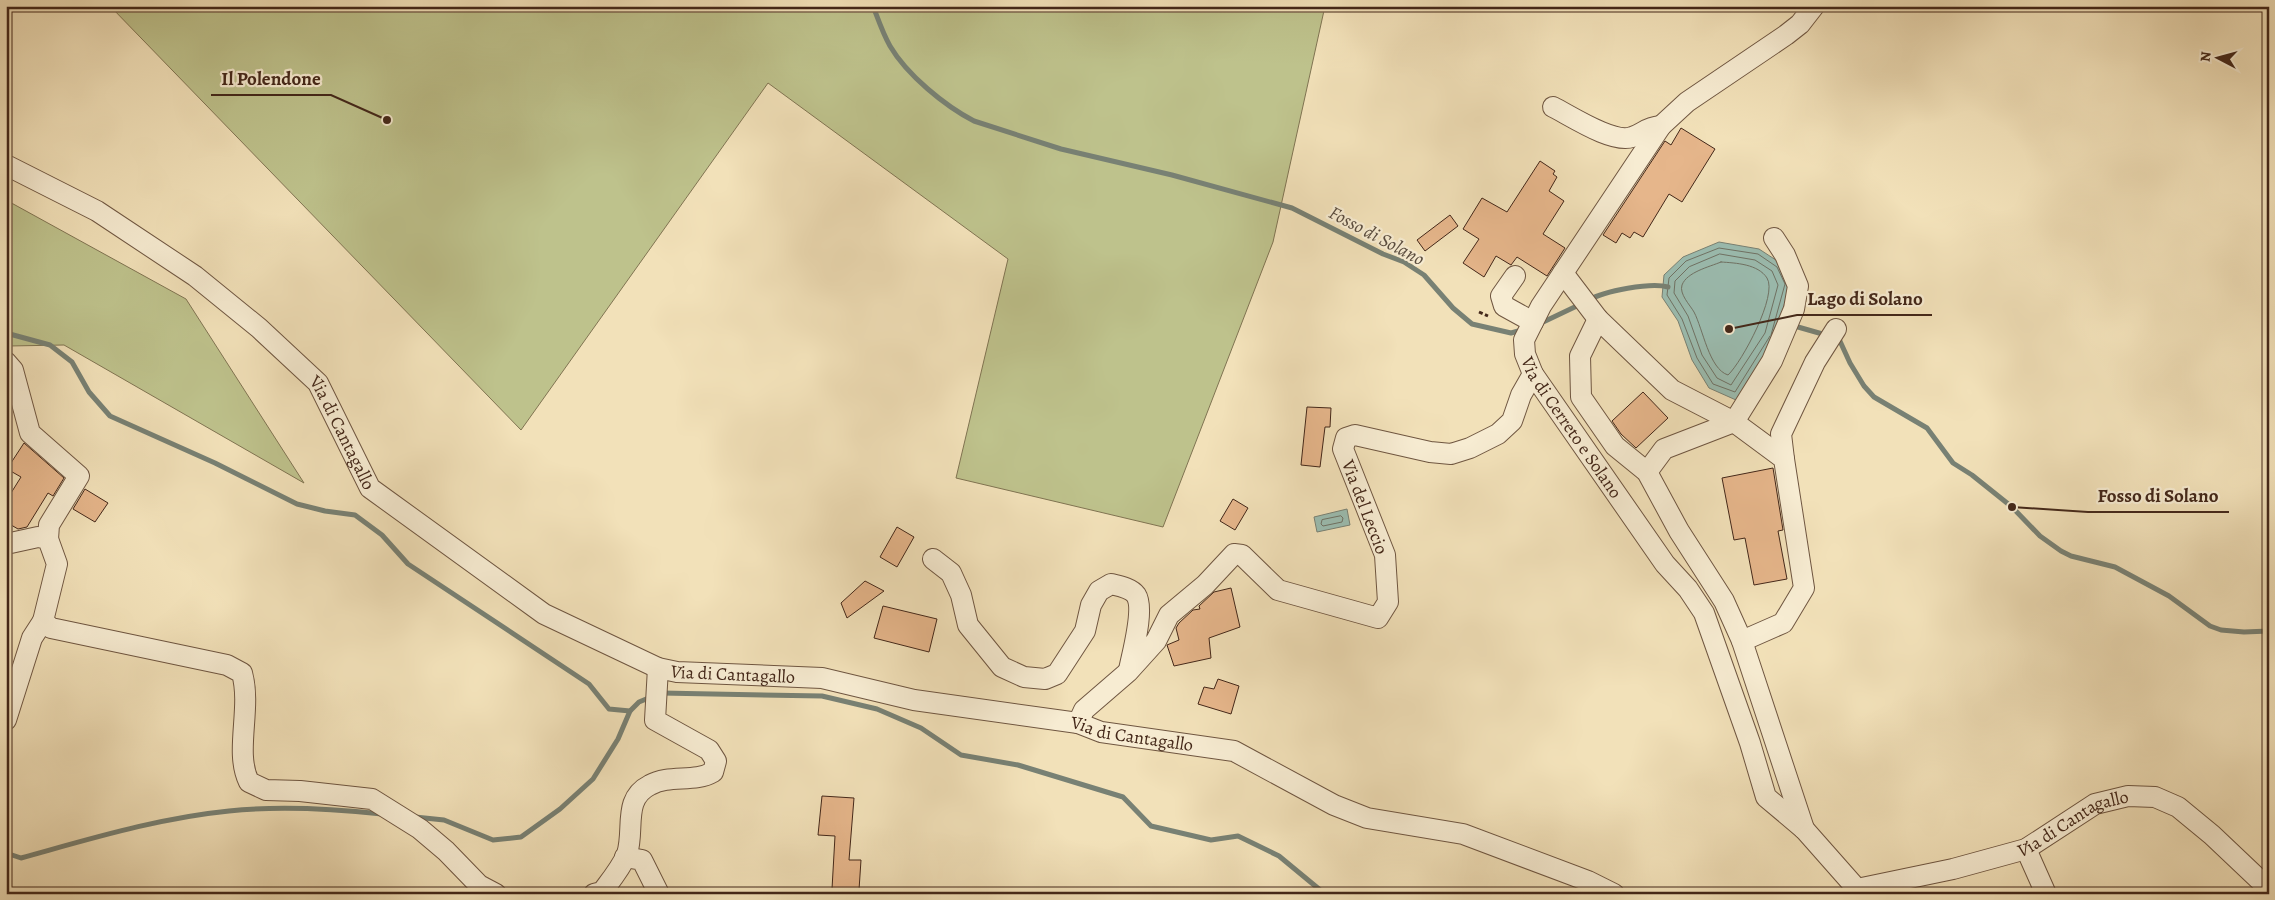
<svg xmlns="http://www.w3.org/2000/svg" width="2275" height="900" viewBox="0 0 2275 900" font-family="Alegreya,serif">
<style>
.green{fill:#bec28c;stroke:#807452}
.water{fill:#9bbdb1;stroke:#788174}
.lines{fill:none;stroke-linecap:round;stroke-linejoin:round}
.shore{stroke:#6f7265;stroke-width:1}
.stream{stroke:#788174;stroke-width:5}
.building{fill:#e6b68b;stroke:#432719}
.minor-casing{stroke:#6f5641;stroke-width:22}
.path{stroke:#432719;stroke-width:3;stroke-dasharray:4 2.5;stroke-linecap:butt}
.minor{stroke:#f7ecd2;stroke-width:20}
.labels{text-anchor:middle;stroke-width:4.5;stroke-linejoin:round;paint-order:stroke}
.street-label{font-size:18px;fill:#432719;stroke:#f7ecd2}
.water-label{font-size:19px;font-style:italic;fill:#594c3f;stroke:#f7ecd2}
.leader{fill:none;stroke:#432719;stroke-width:2}
.callout-dot{fill:#432719;stroke:#f7ecd2;stroke-width:2}
.callout-label{font-size:19px;text-anchor:middle;font-weight:bold;fill:#432719;stroke:#f7ecd2;stroke-width:4.5;stroke-linejoin:round;paint-order:stroke}
</style>
<rect width="100%" height="100%" fill="#f2e1b9"/>
<filter id="stains"><feTurbulence type="fractalNoise" baseFrequency=".004" numOctaves="4"/><feColorMatrix values="0 0 0 0 .2 0 0 0 0 .09 0 0 0 0 .02 0 0 0 .5 -.17"/></filter>
<radialGradient id="worn" r=".72"><stop offset=".6" stop-color="#630" stop-opacity="0"/><stop offset="1" stop-color="#630" stop-opacity=".3"/></radialGradient>
<g class="green">
<polygon points="110,6 1325,6 1273,242 1163,527 956,478 1008,259 768,83 521,430"/>
<polygon points="6,200 186,299 304,483 64,345 9,346 6,350"/>
</g>
<g class="water">
<polygon points="1719,242 1759,249 1782,264 1790,284 1775,338 1736,400 1709,388 1692,360 1678,321 1662,297 1664,275 1683,257"/>
<polygon points="1347,509 1350,525 1317,532 1314,517"/>
</g>
<g class="lines">
<g class="shore">
<polygon points="1720,254 1755,260 1772,271 1778,285 1765,333 1731,385 1717,378 1702,355 1688,316 1674,293 1675,281 1689,267"/>
<path d="M1721 262C1736 263 1758 264 1767 278 1778 295 1742 362 1728 375 1709 369 1703 329 1694 312 1690 305 1679 294 1682 285 1687 272 1709 267 1721 262Z"/>
<polyline points="1770,336 1735,392 1713,384 1697,358 1682,319 1667,295 1669,278 1686,261 1719,248 1758,254 1777,267 1785,284 1771,335"/>
<polygon points="1341,516 1343,518 1342,522 1323,526 1321,524 1322,520"/>
</g>
<g class="stream">
<path d="M873 6C878 19 883 34 890 46 907 75 945 106 974 121L1061 149 1172 175 1292 208 1383 254 1404 262 1424 275 1453 308 1472 324 1511 333 1522 330"/>
<path d="M1589 300C1604 291 1651 282 1668 287"/>
<polyline points="1539,324 1581,304"/>
<polyline points="1791,325 1826,335"/>
<polyline points="6,333 50,345 72,362 89,392 110,416 215,463 297,504 325,511 355,515 382,535 408,564 589,684 609,709 630,711 639,702 651,697"/>
<polyline points="1836,339 1839,339 1850,363 1864,386 1874,397 1927,428 1953,463 1972,475 2012,507 2040,536 2061,551 2071,556 2115,567 2169,596 2210,626 2221,630 2244,632 2269,631"/>
<polyline points="661,693 822,696 877,709 921,728 961,755 1018,765 1123,797 1151,826 1211,840 1238,836 1279,856 1325,894"/>
<polyline points="415,817 444,820 493,840 521,837 560,809 593,779 618,739 630,711"/>
<path d="M6 853 21 858C90 839 158 818 229 811 276 806 335 809 382 814"/>
</g>
</g>
<g class="building">
<polygon points="1681,128 1715,149 1682,202 1669,194 1643,237 1634,232 1630,238 1622,233 1616,243 1603,235 1665,141 1671,145"/>
<polygon points="1540,161 1555,171 1553,174 1557,177 1549,191 1564,201 1543,234 1565,248 1547,276 1517,257 1511,265 1496,256 1484,277 1463,263 1479,239 1463,229 1482,198 1507,212"/>
<polygon points="1450,215 1458,226 1425,251 1417,240"/>
<polygon points="1643,392 1668,418 1636,448 1621,434 1612,421"/>
<polygon points="1307,407 1331,408 1330,427 1325,427 1320,467 1301,465"/>
<polygon points="24,443 64,478 53,496 48,493 27,527 18,529 6,522 6,501 21,477 7,469"/>
<polygon points="1773,468 1783,530 1778,531 1787,579 1754,585 1745,538 1734,540 1722,478"/>
<polygon points="85,489 108,503 95,522 73,509"/>
<polygon points="1233,499 1248,508 1235,530 1220,521"/>
<polygon points="897,527 914,537 897,567 880,557"/>
<polygon points="865,581 884,591 847,618 841,603"/>
<polygon points="1231,588 1240,627 1209,638 1211,658 1174,666 1167,645 1179,640 1176,628 1179,623 1193,610 1200,609 1199,606 1214,592"/>
<polygon points="883,606 937,619 929,652 874,638"/>
<polygon points="1218,679 1239,686 1231,714 1198,704 1204,687 1214,689"/>
<polygon points="822,796 854,798 849,860 861,860 859,890 832,889 835,836 818,835"/>
</g>
<g class="lines">
<g class="minor-casing">
<g id="minor">
<path id="s1" d="M1814 6 1800 24 1786 35 1687 102 1661 126 1541 306 1524 340 1525 354 1533 374 1665 564 1688 589 1704 613 1750 743 1766 797 1804 829 1857 889"/>
<path d="M1553 107C1571 116 1613 144 1632 137 1645 133 1644 128 1661 126"/>
<path id="s2" d="M6 165 97 211 195 276 259 328 318 383 370 488 544 614 658 668 677 672 822 678 914 700 1078 723 1101 732 1234 751 1334 805 1367 818 1463 834 1588 881 1614 894"/>
<polyline points="1563,273 1598,319 1672,390 1734,422 1784,459 1804,588 1783,623 1742,641"/>
<polyline points="1515,276 1501,296 1504,306 1533,322"/>
<polyline points="1598,319 1580,356 1581,397 1615,446 1647,472 1679,531 1724,601 1742,641 1804,829"/>
<polyline points="6,362 13,370 30,433 79,476 49,525 48,539"/>
<polyline points="1784,459 1781,434 1815,362 1836,329"/>
<polyline points="1647,472 1664,449 1734,422 1772,361 1794,309 1798,286 1785,255 1774,238"/>
<path d="M6 544 38 537 48 539 57 564 43 621 51 628 227 665 242 673C252 709 234 752 249 782L266 790 300 791 372 799 420 829 446 851 479 885 496 894"/>
<path d="M933 559 951 573 961 595 968 625 1002 667 1024 677 1045 679 1057 674 1085 631 1091 605 1099 591 1111 584C1119 586 1131 588 1136 595 1145 609 1132 654 1129 670"/>
<polyline points="6,720 32,638 43,621"/>
<polyline points="1078,723 1084,710 1128,672 1156,641 1169,615 1205,585 1234,554 1242,555 1278,590 1378,618 1388,602 1385,555 1343,449 1346,438 1355,435 1430,452 1451,454 1470,448 1498,434 1512,421 1521,395 1533,374"/>
<polyline points="2026,849 2046,894"/>
<polyline points="625,857 642,860 659,894"/>
<path d="M594 894 602 892C611 880 621 868 627 854 635 829 622 799 650 785 670 774 694 783 713 772L716 761 709 750 655 720 658 668"/>
<path id="s3" d="M1852 894 1857 889 1953 869 2026 849 2095 804 2128 796 2155 797 2178 807 2212 835 2269 889"/>
</g>
</g>
<polyline class="path" points="1479,312 1488,316"/>
<use href="#minor" class="minor"/>
</g>
<g class="labels">
<g class="street-label">
<text dy="6" stroke="none"><textPath href="#s1" startOffset="551">Via di Cerreto e Solano</textPath></text>
<text dy="6" stroke="none"><textPath href="#s2" startOffset="438">Via di Cantagallo</textPath></text>
<text transform="translate(1365 507) rotate(69)" y="6">Via del Leccio</text>
<text dy="6" stroke="none"><textPath href="#s2" startOffset="916">Via di Cantagallo</textPath></text>
<text dy="6" stroke="none"><textPath href="#s2" startOffset="1321">Via di Cantagallo</textPath></text>
<text dy="6" stroke="none"><textPath href="#s3" startOffset="235">Via di Cantagallo</textPath></text>
</g>
<g class="water-label">
<text transform="translate(1377 235) rotate(28)" y="7">Fosso di Solano</text>
</g>
</g>
<path class="leader" d="M387 120L331 95H211M1729 329L1797 315H1932M2012 507L2088 512H2229"/>
<g class="callout-dot">
<circle cx="387" cy="120" r="5"/>
<circle cx="1729" cy="329" r="5"/>
<circle cx="2012" cy="507" r="5"/>
</g>
<g class="callout-label">
<text x="271" y="85">Il Polendone</text>
<text x="1865" y="305">Lago di Solano</text>
<text x="2158" y="502">Fosso di Solano</text>
</g>
<rect width="2275" height="900" fill="none" stroke="#f2e1b9" stroke-width="25"/>
<rect x="8" y="8" width="2260" height="885" fill="none" stroke="#432719" stroke-width="2.5"/>
<rect x="12" y="12" width="2250" height="875" fill="none" stroke="#432719"/>
<g transform="translate(2218 58) rotate(276)" stroke="#f7ecd2" stroke-width="4" paint-order="stroke">
<path d="M0-4L9 19L0 12L-9 19Z" fill="#432719"/>
<text y="-8" font-size="14" font-weight="bold" text-anchor="middle" fill="#432719">N</text>
</g>
<rect width="100%" height="100%" filter="url(#stains)"/>
<rect width="100%" height="100%" fill="url(#worn)"/>
</svg>
